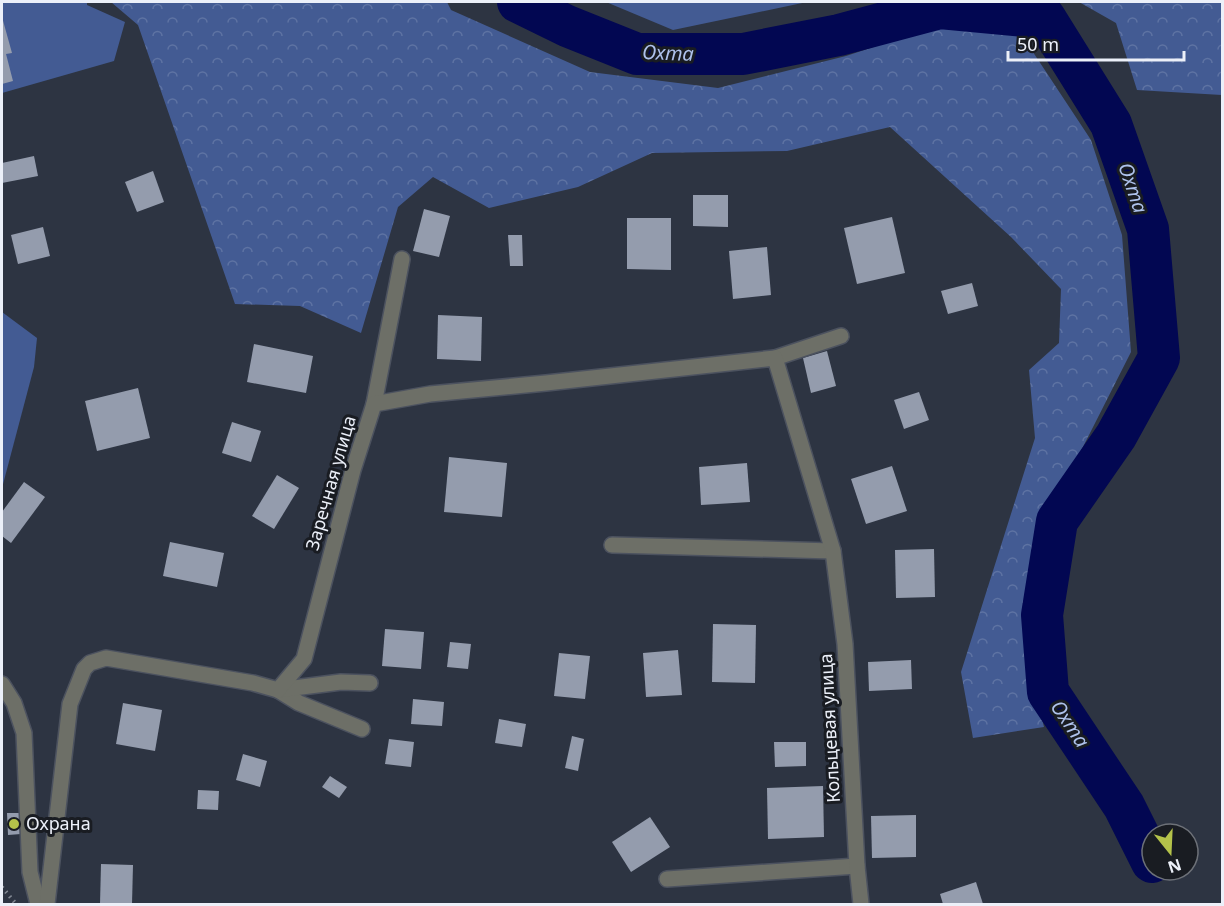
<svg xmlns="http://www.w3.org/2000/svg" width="1224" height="906" viewBox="0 0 1224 906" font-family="'Noto Sans',sans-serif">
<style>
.green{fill:#435b93}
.forest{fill:url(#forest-crowns)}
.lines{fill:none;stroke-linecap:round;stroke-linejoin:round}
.river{stroke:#020752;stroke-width:42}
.building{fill:#949cad}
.minor-casing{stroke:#4c525f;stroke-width:18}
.path{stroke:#828893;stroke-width:4;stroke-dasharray:1.5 4.5;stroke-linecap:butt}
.minor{stroke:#6d6f67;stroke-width:15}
.poi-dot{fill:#b4c24a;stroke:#191c22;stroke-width:2}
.labels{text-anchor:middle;stroke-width:6;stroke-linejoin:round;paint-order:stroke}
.street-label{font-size:18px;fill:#ecf0f9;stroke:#191c22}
.poi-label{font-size:18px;fill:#ecf0f9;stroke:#191c22;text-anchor:start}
.water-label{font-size:20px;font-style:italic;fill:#aec2ec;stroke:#191c22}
</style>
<defs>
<pattern id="forest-crowns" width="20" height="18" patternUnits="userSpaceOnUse" patternTransform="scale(1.5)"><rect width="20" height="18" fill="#435b93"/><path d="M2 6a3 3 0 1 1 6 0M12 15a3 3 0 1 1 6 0" fill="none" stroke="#5e73a3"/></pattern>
</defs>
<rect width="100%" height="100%" fill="#2d3442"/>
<g class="green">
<polygon points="2,2 87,2 87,5 125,22 114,61 2,93"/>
<polygon points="606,2 807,2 673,30"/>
<polygon points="2,312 37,338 34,367 2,488"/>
</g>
<g class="forest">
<polygon points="111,2 447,2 451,10 590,72 718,88 846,56 944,24 1023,37 1091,140 1122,235 1131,352 1046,520 1029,603 1035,690 1044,727 973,738 961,672 1035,438 1029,370 1059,343 1061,289 1011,237 890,127 787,151 652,153 578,187 489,208 433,177 398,207 361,333 300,306 235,304 138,25"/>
<polygon points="1079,2 1222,3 1222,95 1137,90 1116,23"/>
</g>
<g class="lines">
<polyline class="river" points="518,2 567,26 637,54 743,54 839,35 940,8 1045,18 1111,124 1148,229 1159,358 1116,436 1057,521 1042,615 1048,692 1124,806 1152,862"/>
</g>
<g class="building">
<polygon points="2,17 12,53 6,54 13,81 2,84"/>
<polygon points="34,156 38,176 2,183 2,163"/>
<polygon points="153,171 164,202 137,212 125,182"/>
<polygon points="693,195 728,195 728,227 693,226"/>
<polygon points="424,209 450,216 439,257 413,251"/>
<polygon points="892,217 905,273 857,284 844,228"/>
<polygon points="627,218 671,218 671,270 627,269"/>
<polygon points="43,227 50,256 18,264 11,235"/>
<polygon points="508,235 522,235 523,266 510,266"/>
<polygon points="767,247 771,295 733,299 729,251"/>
<polygon points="972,283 978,306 948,314 941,291"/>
<polygon points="438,315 482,317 481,361 437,359"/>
<polygon points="254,344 313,356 306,393 247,382"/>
<polygon points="827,351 836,386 811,393 803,358"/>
<polygon points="138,388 150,438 97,451 85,401"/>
<polygon points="919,392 929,420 904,429 894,400"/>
<polygon points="232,422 261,431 251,462 222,453"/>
<polygon points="449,457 507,463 502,517 444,512"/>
<polygon points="747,463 750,502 701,505 699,467"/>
<polygon points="892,466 907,511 866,524 851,479"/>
<polygon points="277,475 299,488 274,529 252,516"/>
<polygon points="24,482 45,497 11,543 2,536 2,512"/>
<polygon points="170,542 224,553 217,587 163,576"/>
<polygon points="934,549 935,597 896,598 895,550"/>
<polygon points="713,624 756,625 755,683 712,682"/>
<polygon points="385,629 424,632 421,669 382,666"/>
<polygon points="450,642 471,644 468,669 447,667"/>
<polygon points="678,650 682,695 646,697 643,653"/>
<polygon points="559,653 590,656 585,699 554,696"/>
<polygon points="911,660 912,689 869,691 868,662"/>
<polygon points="413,699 444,702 442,726 411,724"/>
<polygon points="123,703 162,710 155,751 116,744"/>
<polygon points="499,719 526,724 522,747 495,743"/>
<polygon points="572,736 584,739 578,771 565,768"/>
<polygon points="389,739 414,742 411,767 385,764"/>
<polygon points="774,742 806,742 806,766 775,767"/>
<polygon points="243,754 267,761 260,787 236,780"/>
<polygon points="330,776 347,787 339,798 322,787"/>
<polygon points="823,786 824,837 768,839 767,788"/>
<polygon points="198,790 219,791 218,810 197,809"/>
<polygon points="7,813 20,813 21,834 8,835"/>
<polygon points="916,815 916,857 872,858 871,816"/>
<polygon points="650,817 670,847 631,872 612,842"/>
<polygon points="101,864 133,865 132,904 100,904"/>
<polygon points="976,882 983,904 943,904 940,894"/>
</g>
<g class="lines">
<g class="minor-casing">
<g id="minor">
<polyline points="775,358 841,336"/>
<polyline points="374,404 402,259"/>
<polyline points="612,545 833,551"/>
<polyline points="2,684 14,703 24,733 30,872 38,904"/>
<polyline points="278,690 299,703 362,729"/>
<polyline points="278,690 341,682 370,683"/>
<polyline points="667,879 857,866"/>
<polyline points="47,904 70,704 84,669 90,663 106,658 253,683 278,690 304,659 353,470 374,404 430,394 546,383 775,358 833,551 845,644 857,866 861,904"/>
</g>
</g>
<polyline class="path" points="2,887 16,904"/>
<use href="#minor" class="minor"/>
</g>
<circle class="poi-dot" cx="14" cy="824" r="6"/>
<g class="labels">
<g class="street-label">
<text transform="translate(331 483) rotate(-74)" y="6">Заречная улица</text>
<text transform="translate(830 728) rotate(-93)" y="6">Кольцевая улица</text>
</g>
<g class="poi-label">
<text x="26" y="830">Охрана</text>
</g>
<g class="water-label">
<text transform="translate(668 53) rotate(2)" y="7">Охта</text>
<text transform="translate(1133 188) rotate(71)" y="7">Охта</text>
<text transform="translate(1070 724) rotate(56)" y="7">Охта</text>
</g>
</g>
<rect width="1224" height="906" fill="none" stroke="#ecf0f9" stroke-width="6"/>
<g transform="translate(1170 852) rotate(162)"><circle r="28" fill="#191c22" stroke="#6d7178" stroke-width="1.5"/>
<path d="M0-4.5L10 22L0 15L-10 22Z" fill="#b4c24a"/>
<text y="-9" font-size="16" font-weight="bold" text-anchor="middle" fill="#ecf0f9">N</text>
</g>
<path d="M1008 51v9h176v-9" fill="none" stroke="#ecf0f9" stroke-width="3"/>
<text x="1017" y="51" font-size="18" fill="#ecf0f9" stroke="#191c22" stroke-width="4.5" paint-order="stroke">50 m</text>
</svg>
